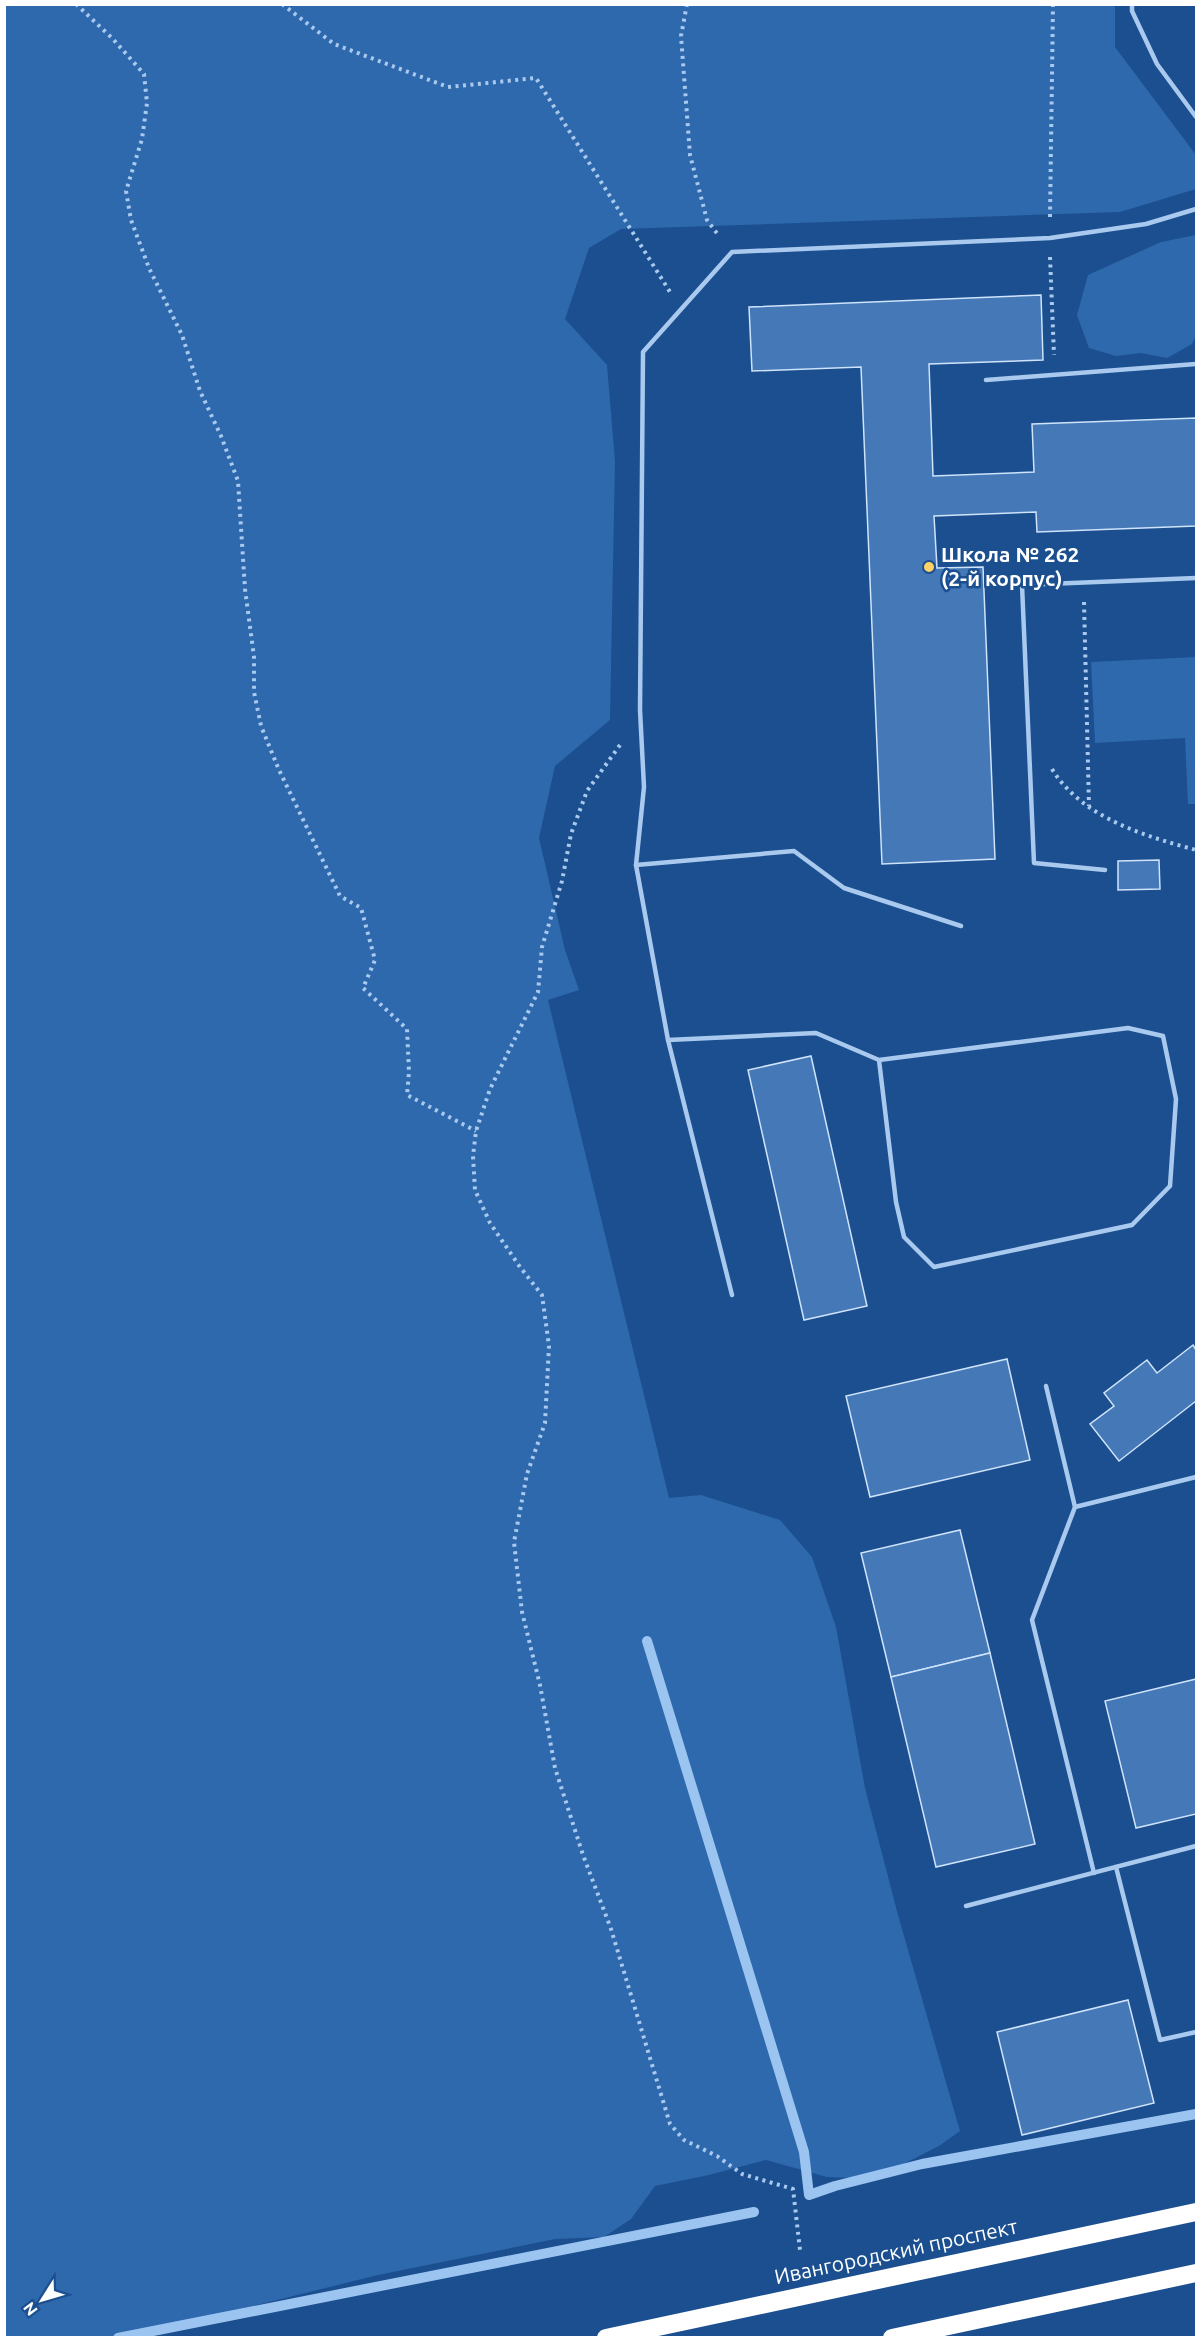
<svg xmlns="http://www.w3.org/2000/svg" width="1201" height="2342" viewBox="0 0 1201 2342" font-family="Ubuntu,sans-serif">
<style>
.green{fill:#2e69ad}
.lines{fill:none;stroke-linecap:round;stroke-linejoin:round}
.stream{stroke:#9cc4f0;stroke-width:10}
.building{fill:#4478b7;stroke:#cfe3fa;stroke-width:1.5}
.path{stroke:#a9c9ee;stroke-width:4;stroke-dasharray:3 4.5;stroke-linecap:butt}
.lane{stroke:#a9c9ee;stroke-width:4.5}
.highway{stroke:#fff;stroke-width:18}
.poi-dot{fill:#ffd166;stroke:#1b4f8f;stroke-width:2}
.labels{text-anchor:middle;stroke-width:5;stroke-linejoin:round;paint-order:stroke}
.poi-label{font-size:21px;font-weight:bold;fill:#fff;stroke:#1b4f8f;text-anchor:start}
.street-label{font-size:21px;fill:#fff;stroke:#1b4f8f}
</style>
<rect width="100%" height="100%" fill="#1b4f8f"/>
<g class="green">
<polygon points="5,4 1115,5 1115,47 1196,155 1196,189 1120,212 621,229 589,248 565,319 607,365 615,461 610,720 555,766 539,838 565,950 579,990 548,1000 669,1498 701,1495 780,1520 812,1557 836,1627 865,1788 898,1915 960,2131 939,2146 874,2179 827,2177 766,2160 709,2175 655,2186 631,2219 604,2237 555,2239 378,2275 245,2308 110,2337 5,2337"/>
<polygon points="1196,235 1196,335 1192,344 1167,358 1141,353 1116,356 1089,348 1077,315 1088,275 1161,242"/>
<polygon points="1196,657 1196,804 1188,804 1185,738 1095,743 1091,662"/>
</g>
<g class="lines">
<g class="stream">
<polyline points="647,1641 804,2152 809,2195 835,2186 922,2164 1196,2114"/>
<polyline points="118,2338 754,2212"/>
</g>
</g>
<g class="building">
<polygon points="1041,295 1043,360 929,364 933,476 1034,472 1032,424 1196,418 1196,526 1037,532 1036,512 934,516 937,568 983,567 995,859 882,864 861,367 752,371 749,307"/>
<polygon points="1159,860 1160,889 1118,890 1118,861"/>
<polygon points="811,1056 867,1306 804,1320 748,1070"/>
<polygon points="1193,1345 1196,1350 1196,1401 1119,1461 1090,1424 1114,1406 1104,1393 1147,1360 1157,1373"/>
<polygon points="1007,1359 1030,1460 870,1497 846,1396"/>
<polygon points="960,1530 990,1653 891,1677 861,1553"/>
<polygon points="990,1653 1035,1844 936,1867 891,1677"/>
<polygon points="1196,1679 1196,1814 1136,1828 1105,1701"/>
<polygon points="1128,2000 1154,2103 1022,2135 997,2032"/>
</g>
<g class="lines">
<g class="path">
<polyline points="76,4 112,38 144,74 147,103 142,139 126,191 131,220 149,268 182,335 200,391 221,436 238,481 245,589 254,657 254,692 261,726 279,770 340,896 361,908 375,960 363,988 407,1029 409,1072 407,1095 476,1131"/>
<polyline points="282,4 334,44 448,87 536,78 670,292"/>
<polyline points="687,4 681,36 690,155 707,220 719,236"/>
<polyline points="1050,217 1053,4"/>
<polyline points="1050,257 1054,355"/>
<polyline points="1084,602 1089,806"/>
<polyline points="620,745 587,791 571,834 562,881 542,947 538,992 490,1089 476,1131 473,1156 475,1190 490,1223 520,1267 542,1295 549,1346 545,1423 527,1474 514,1542 522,1612 540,1685 555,1768 583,1855 611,1929 670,2124 684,2140 717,2156 742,2174 793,2189 800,2250"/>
<path d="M1052 769C1082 818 1145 836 1196 850"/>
</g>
<g class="lane">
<polyline points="1132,4 1132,11 1157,64 1196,117"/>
<polyline points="986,380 1196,364"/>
<polyline points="636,865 794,851 844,888 961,926"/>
<polyline points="1105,870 1034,863 1022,585 1196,578"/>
<polyline points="668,1040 816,1033 879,1060 1128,1028 1163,1036 1176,1099 1170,1186 1132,1225 934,1267 904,1237 896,1202 879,1060"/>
<polyline points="732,1295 668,1040 636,865 644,787 640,710 643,352 732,252 1050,238 1146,224 1196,209"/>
<polyline points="1046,1386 1075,1507"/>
<polyline points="1116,1867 1160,2040 1196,2032"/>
<polyline points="1094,1873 1032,1620 1075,1507 1196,1477"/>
<polyline points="966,1906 1196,1846"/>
</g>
<g class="highway">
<polyline points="606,2338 1196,2212"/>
<polyline points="892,2338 1196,2273"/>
</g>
</g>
<circle class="poi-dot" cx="929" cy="567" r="6"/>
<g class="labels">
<g class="poi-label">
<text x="941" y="562">Школа № 262<tspan x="941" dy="24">(2-й корпус)</tspan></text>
</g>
<g class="street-label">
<text transform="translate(896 2252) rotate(-12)" y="7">Ивангородский проспект</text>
</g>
</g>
<rect width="1201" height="2342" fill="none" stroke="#ffffff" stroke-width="12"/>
<g transform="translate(42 2300) rotate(233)" stroke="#1b4f8f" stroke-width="4.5" paint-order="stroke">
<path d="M0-4.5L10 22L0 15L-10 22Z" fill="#ffffff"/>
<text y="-9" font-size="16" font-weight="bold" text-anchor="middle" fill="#ffffff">N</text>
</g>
</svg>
